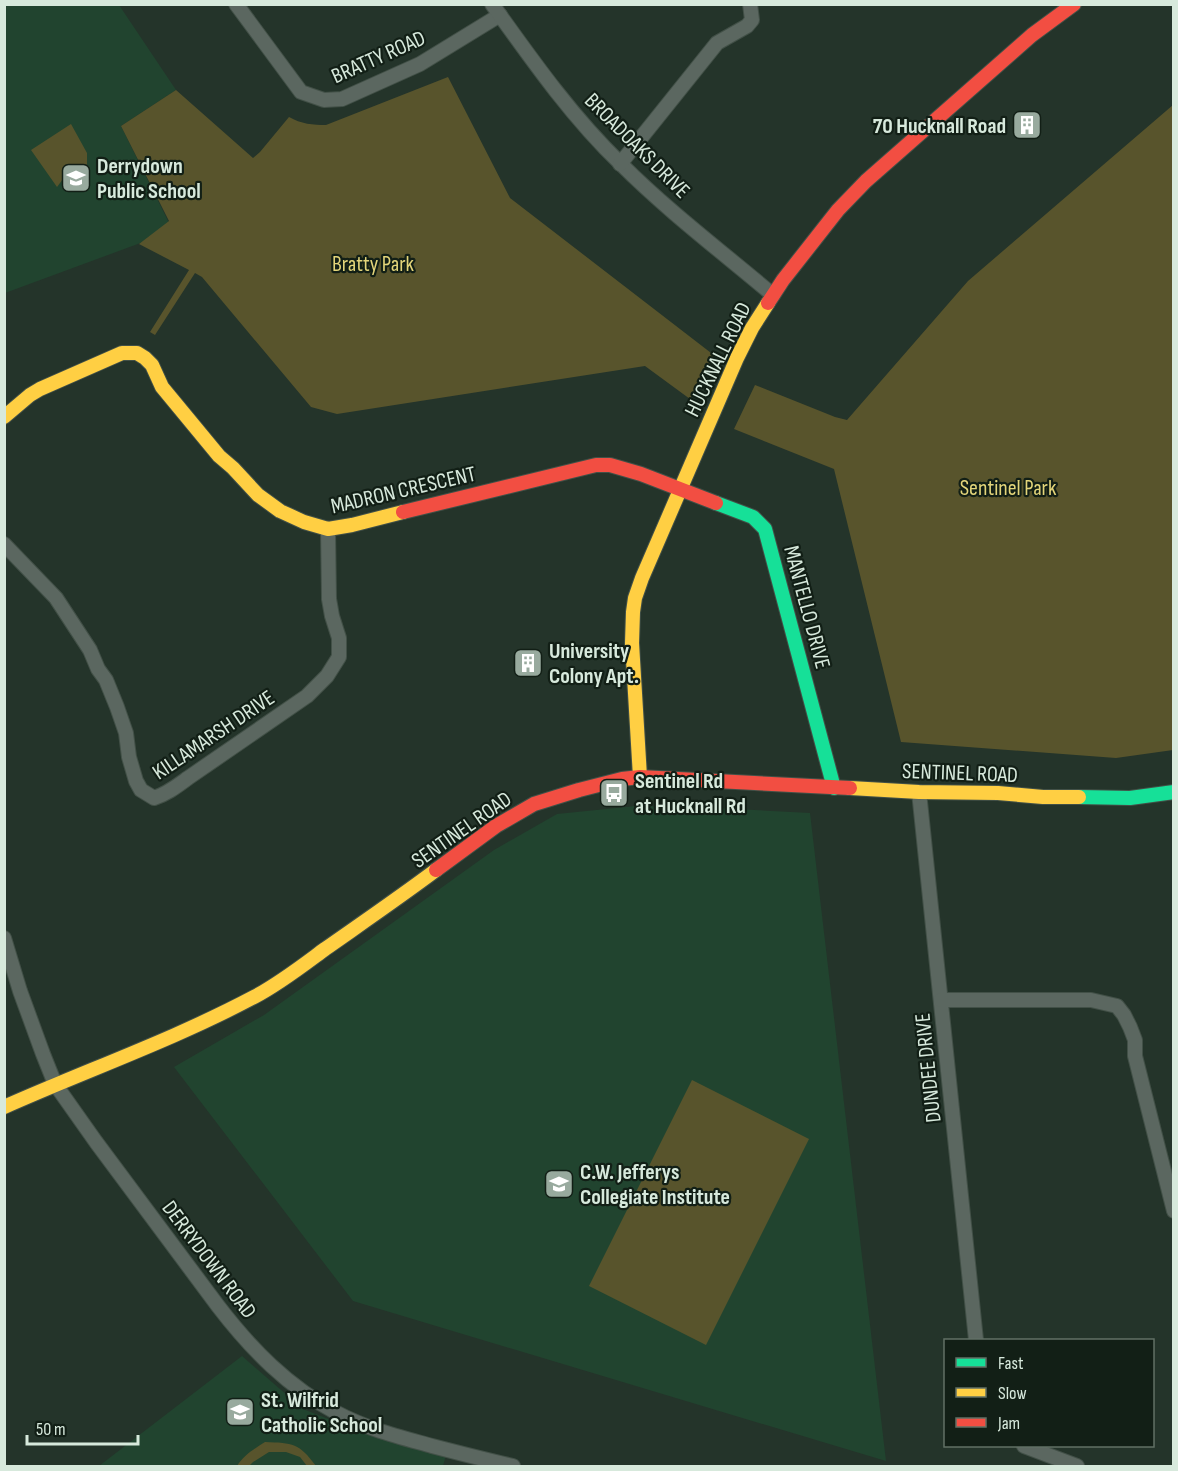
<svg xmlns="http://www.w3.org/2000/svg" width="1178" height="1471" viewBox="0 0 1178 1471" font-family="'Sofia Sans Condensed',sans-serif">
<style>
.built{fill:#21442f}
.green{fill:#58542c}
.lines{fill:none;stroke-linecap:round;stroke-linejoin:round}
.street-casing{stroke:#425047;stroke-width:16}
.fast-casing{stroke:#425047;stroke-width:16}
.slow-casing{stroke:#425047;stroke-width:16}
.jam-casing{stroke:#425047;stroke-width:16}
.street{stroke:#5b6760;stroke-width:14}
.fast{stroke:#16e098;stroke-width:14}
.slow{stroke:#ffcf43;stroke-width:14}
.jam{stroke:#f24e42;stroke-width:14}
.labels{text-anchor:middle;stroke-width:4.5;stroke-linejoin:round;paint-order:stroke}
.street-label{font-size:22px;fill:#d7e9dc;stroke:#121f16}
.poi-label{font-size:22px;font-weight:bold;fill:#d7e9dc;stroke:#121f16;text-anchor:start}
.park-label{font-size:22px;fill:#e3d57a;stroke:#121f16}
</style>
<rect width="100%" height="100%" fill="#24342a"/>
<g class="built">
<polygon points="5,5 119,5 176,90 121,126 173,231 5,293"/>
<polygon points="636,806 717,808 810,813 886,1461 353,1301 174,1067 264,1015 494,850 557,814"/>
<polygon points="242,1356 303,1409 374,1437 446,1455 443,1466 99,1466"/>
</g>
<g class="green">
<path d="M448 77 510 198 715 356 701 377 690 399 645 366 337 414 311 407 202 277 195 273 155 335 150 332 189 270 139 244 169 221 121 126 176 90 253 158 260 152 289 117C301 124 313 125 326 125Z"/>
<polygon points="1173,105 1173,750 1116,758 901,742 834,469 734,429 755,385 835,417 847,420 968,281"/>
<polygon points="71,124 87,153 87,167 63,179 57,187 31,150"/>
<polygon points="692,1080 809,1139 706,1345 589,1286"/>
<path d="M265 1442C293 1443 299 1443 316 1466H307L300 1457 286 1452H269L253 1462 249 1466H237C244 1455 254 1449 265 1442Z"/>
</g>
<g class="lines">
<g class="street-casing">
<g id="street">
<polyline points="236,4 301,92 324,100 342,99 420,64 500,15"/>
<path d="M492 4C532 60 572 117 621 164 668 211 722 252 773 295"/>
<polyline points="620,164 717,43 747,26 752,20 750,4"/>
<path d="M4 544 56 598 90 650 98 669 106 680 117 707 126 733 129 757 136 781 141 790 154 798C167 794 177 786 188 778L307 696 327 676 339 657V638L332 616 329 599 328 529"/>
<polyline points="919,792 976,1340"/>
<path d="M4 938 20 991 43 1054 55 1084 96 1142 218 1306C251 1349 288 1387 337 1413 367 1429 400 1437 432 1446 459 1453 486 1460 513 1466"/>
<polyline points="941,1000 1091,1000 1117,1006 1124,1015 1130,1027 1135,1040 1135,1056 1174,1211"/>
<polyline points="1024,1446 1077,1466"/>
</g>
</g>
<g class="fast-casing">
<g id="fast">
<polyline points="716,503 753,517 765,529 834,788"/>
<polyline points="1079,797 1130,798 1174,792"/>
</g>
</g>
<g class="slow-casing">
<g id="slow">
<polyline points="4,417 30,395 40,389 122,353 137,353 145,358 152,365 162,387 219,456 233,468 258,495 280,511 304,522 328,529 352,525 403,512"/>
<polyline points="640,777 632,643 633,612 635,598 642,578 737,358 752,328 768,303"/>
<polyline points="850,788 919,792 998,793 1043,797 1079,797"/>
<path d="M4 1107C87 1070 173 1040 254 997 279 984 302 966 325 949 362 923 400 897 436 870"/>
</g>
</g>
<g class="jam-casing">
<g id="jam">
<polyline points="768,303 783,280 838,210 866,181 1032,35 1074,4"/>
<polyline points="403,512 596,465 610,465 641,474 716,503"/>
<polyline points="436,870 496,826 534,804 579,790 622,779 640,777 850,788"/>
</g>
</g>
<use href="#street" class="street"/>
<use href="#fast" class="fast"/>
<use href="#slow" class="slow"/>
<use href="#jam" class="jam"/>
</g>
<defs>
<g id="building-square" transform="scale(1.5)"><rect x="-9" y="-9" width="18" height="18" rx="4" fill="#98aa9e" stroke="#121f16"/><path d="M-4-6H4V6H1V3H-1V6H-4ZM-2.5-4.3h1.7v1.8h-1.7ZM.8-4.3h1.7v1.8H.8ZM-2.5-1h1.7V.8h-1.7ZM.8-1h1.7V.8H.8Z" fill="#fff"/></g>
<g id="school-square" transform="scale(1.5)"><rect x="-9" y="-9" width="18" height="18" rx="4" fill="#98aa9e" stroke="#121f16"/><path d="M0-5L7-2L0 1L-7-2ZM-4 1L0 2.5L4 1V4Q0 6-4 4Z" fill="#fff"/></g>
<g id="bus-square" transform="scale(1.5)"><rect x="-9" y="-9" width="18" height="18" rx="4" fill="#98aa9e" stroke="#121f16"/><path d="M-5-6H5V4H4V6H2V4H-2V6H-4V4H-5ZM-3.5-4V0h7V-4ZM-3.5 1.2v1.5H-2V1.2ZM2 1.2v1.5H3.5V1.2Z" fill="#fff"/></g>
</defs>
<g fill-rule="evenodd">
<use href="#building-square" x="1027" y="125"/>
<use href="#school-square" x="76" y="178"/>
<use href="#building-square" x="528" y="663"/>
<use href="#bus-square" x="614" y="793"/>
<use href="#school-square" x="559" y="1184"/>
<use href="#school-square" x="240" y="1412"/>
</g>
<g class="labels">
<g class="street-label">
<text transform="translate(378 56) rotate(-24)" y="8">BRATTY ROAD</text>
<text transform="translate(638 145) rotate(45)" y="8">BROADOAKS DRIVE</text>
<text transform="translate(717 359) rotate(-64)" y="8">HUCKNALL ROAD</text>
<text transform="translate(403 489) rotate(-13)" y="8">MADRON CRESCENT</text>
<text transform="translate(808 607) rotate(75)" y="8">MANTELLO DRIVE</text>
<text transform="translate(213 734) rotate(-34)" y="8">KILLAMARSH DRIVE</text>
<text transform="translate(960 772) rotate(2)" y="8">SENTINEL ROAD</text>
<text transform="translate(461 829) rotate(-35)" y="8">SENTINEL ROAD</text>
<text transform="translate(927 1068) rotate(-96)" y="8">DUNDEE DRIVE</text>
<text transform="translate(210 1259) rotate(53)" y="8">DERRYDOWN ROAD</text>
</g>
<g class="poi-label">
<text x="1006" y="133" text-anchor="end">70 Hucknall Road</text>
<text x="97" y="173">Derrydown<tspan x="97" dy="25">Public School</tspan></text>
<text x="549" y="658">University<tspan x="549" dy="25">Colony Apt.</tspan></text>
<text x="635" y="788">Sentinel Rd<tspan x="635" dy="25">at Hucknall Rd</tspan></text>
<text x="580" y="1179">C.W. Jefferys<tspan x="580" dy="25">Collegiate Institute</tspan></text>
<text x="261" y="1407">St. Wilfrid<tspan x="261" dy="25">Catholic School</tspan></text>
</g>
<g class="park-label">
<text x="373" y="271">Bratty Park</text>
<text x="1008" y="495">Sentinel Park</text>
</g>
</g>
<rect width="1178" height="1471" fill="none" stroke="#d7e9dc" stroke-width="12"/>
<rect x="944" y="1339" width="210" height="108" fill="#121f16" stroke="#617065" stroke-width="1.5"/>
<rect x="956" y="1358" width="30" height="9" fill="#16e098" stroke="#617065" stroke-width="1.5"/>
<text x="998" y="1369" font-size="18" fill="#d7e9dc">Fast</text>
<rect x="956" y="1388" width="30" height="9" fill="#ffcf43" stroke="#617065" stroke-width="1.5"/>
<text x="998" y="1399" font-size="18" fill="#d7e9dc">Slow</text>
<rect x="956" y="1418" width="30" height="9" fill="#f24e42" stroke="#617065" stroke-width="1.5"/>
<text x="998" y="1429" font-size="18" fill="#d7e9dc">Jam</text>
<path d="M27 1435v9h111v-9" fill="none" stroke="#d7e9dc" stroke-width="3"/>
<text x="36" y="1435" font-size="18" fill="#d7e9dc" stroke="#121f16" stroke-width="4.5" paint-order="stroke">50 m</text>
</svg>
